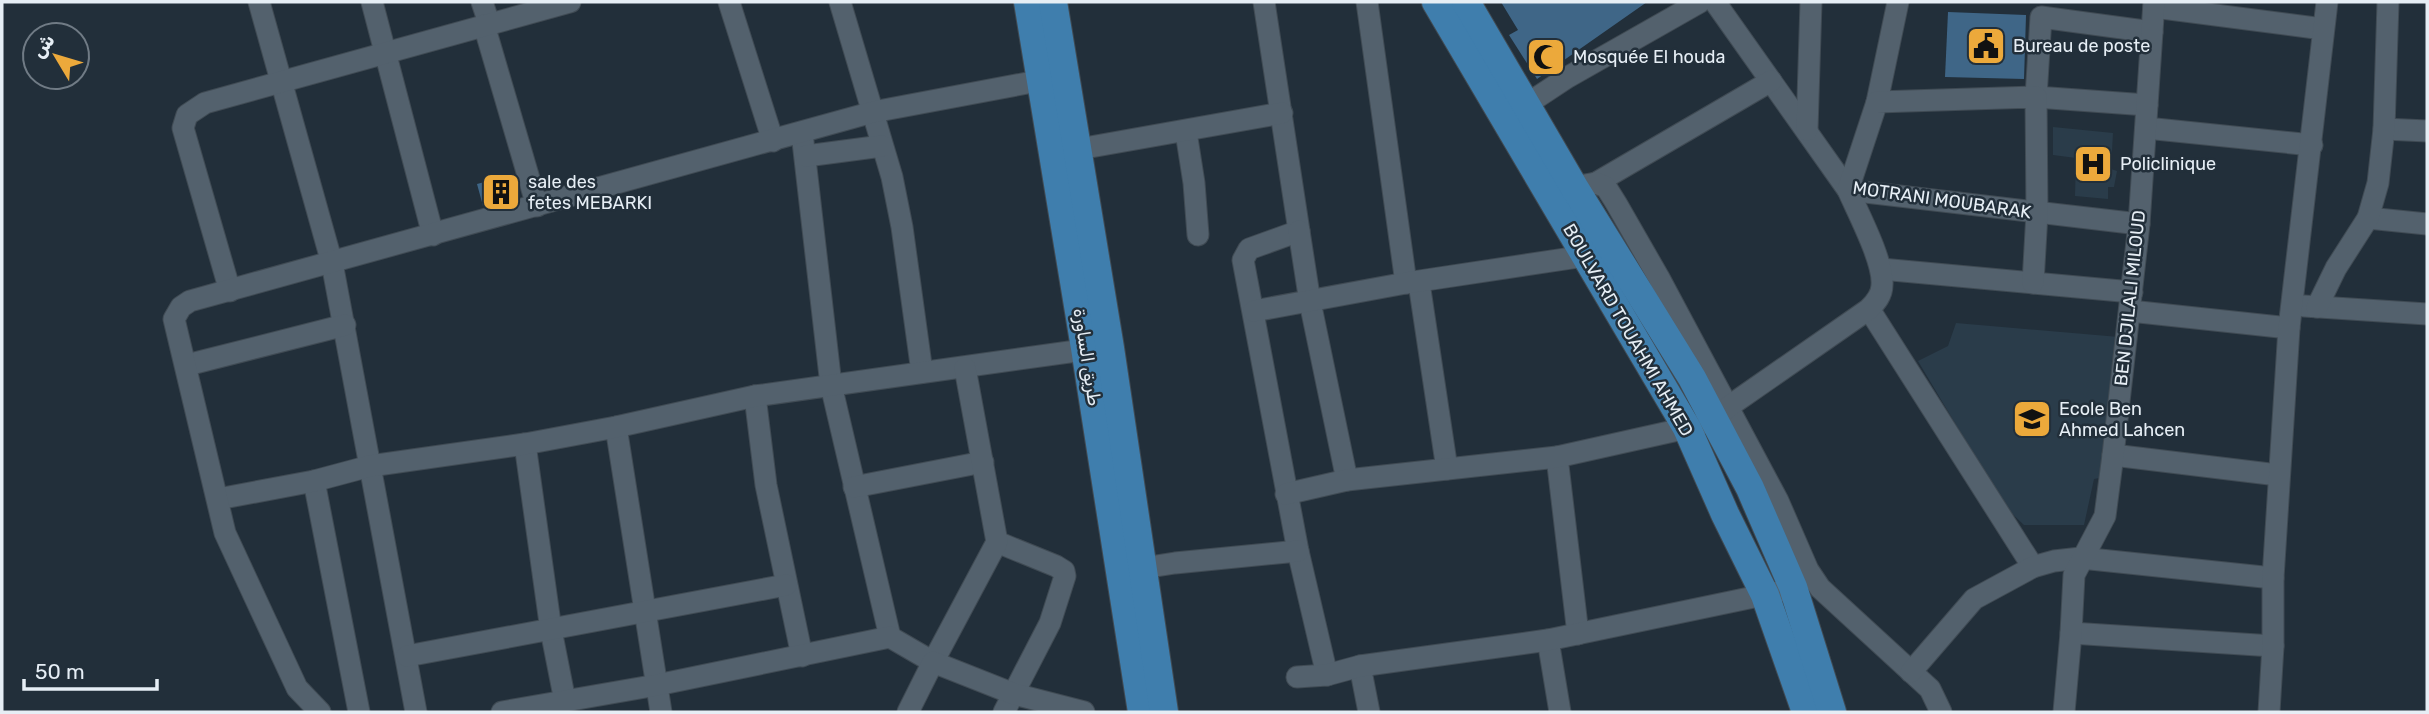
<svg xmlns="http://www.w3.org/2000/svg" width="2429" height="714" viewBox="0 0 2429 714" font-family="Rubik,'Noto Sans Arabic',sans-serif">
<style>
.built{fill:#2a3c4a}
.building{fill:#3f6687}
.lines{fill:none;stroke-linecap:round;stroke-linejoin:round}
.minor-casing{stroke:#404b54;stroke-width:23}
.major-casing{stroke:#404b54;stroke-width:30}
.minor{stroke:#53616d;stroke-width:21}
.major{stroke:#3f7ead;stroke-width:28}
.labels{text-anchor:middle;stroke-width:5;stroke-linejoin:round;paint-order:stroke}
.poi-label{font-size:18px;fill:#e6eef5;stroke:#222f3a;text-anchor:start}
.street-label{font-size:18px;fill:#e6eef5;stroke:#222f3a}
</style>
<rect width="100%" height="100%" fill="#222f3a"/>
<g class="built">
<polygon points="2053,127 2113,133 2111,169 2117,171 2114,187 2108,187 2108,199 2075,196 2076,158 2053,155"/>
<polygon points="1956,323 2119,337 2105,477 2094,479 2084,525 2024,525 2005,507 1918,361 1948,346"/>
</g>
<g class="building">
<polygon points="1501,2 1647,2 1537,79 1509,35 1518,30"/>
<polygon points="1948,12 2026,15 2024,79 1945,77"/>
<polygon points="514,174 520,196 483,206 477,184"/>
</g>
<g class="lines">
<g class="minor-casing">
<g id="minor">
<polyline points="259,2 332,263 416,712"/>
<polyline points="372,2 433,235"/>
<polyline points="482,2 489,23"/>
<polyline points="729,2 773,141"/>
<polyline points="840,2 892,177 902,227 922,372"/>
<polyline points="1264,2 1299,231 1249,249 1243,260 1298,551 1327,675"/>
<polyline points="1367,2 1406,283"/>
<polyline points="1715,2 1848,190 2139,224"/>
<polyline points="2154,7 2323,29"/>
<polyline points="484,25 537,206"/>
<polyline points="1877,102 1898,2"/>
<polyline points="2147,105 2036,97 2041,17 2152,32"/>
<polyline points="1515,112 1568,77 1700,2"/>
<polyline points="2146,128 2312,145"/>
<polyline points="2384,129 2427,131"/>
<polyline points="1807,130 1811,2"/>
<polyline points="1186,132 1194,183 1198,235"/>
<polyline points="802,133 831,385 890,637"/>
<polyline points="1079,149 1282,113"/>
<polyline points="806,156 882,146"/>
<polyline points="1596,183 1771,81"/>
<polyline points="1574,187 1596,183 1606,187 1616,203 1659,278 1778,501 1808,570 1820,588 1930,689 1941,712"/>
<polyline points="2368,218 2427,224"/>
<polyline points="1299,231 1310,302 1347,480"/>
<polyline points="1881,269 2132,292"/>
<polyline points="1419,283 1447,469"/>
<polyline points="230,291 183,128 187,115 205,103 570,2"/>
<polyline points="2304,306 2427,314"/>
<polyline points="2317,307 2336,268 2368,218 2378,183 2384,129 2388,2"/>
<polyline points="1869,309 2033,567"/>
<polyline points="1254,311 1406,283 1585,256"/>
<polyline points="2130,311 2289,328"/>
<polyline points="187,365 345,325"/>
<polyline points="755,396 766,485 802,656"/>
<polyline points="616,427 661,712"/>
<polyline points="525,444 551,630 565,701"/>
<polyline points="2113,455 2278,475"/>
<polyline points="1557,457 1578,634"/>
<polyline points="314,481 359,712"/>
<polyline points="854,487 983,462"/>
<path d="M1286 494 1347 480 1557 457 1687 428 1714 420 1728 407 1869 309C1876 302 1882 295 1882 285 1884 262 1858 213 1848 190L1877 102 2036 97 2037 213 2033 283"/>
<polyline points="218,499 314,481 370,466 525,444 616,427 755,396 1098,348"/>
<polyline points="997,542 1056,566 1064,571 1065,576 1050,623 1004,712"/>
<polyline points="1143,568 1175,563 1298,551"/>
<polyline points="2071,633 2273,646"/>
<polyline points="1548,640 1560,712"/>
<polyline points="407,656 786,585"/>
<polyline points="1360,666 1369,712"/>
<polyline points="1911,672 1974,599 2033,567 2054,561 2081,558 2273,578"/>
<polyline points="1297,677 1327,675 1360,666 1548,640 1778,592"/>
<polyline points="320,712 297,688 225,533 174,319 181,307 190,301 873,112 1054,78"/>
<polyline points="502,712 657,685 890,637 933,662 997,542 965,368"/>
<polyline points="908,712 933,662 1014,694 1084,712"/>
<polyline points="2064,712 2071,633 2074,575 2105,516 2113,455 2139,224 2154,2"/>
<polyline points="2269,712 2273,646 2273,578 2289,328 2327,2"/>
</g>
</g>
<g class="major-casing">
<g id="major">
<polyline points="1028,2 1085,348 1142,712"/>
<polyline points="1053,2 1110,348 1164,712"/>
<polyline points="1436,2 1687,428 1725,514 1765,595 1806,712"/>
<polyline points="1466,2 1574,187 1692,378 1750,488 1793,587 1832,712"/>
</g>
</g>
<use href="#minor" class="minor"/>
<use href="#major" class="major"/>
</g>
<defs>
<g id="civic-square" transform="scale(2.0125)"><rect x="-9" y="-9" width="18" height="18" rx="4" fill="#eca93b" stroke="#222f3a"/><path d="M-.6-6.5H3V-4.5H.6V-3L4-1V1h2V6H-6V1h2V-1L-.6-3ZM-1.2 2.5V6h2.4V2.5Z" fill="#111"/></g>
<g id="mosque-square" transform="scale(2.0125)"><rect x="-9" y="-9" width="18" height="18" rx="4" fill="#eca93b" stroke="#222f3a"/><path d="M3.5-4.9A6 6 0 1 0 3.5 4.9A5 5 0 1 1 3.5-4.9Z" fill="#111"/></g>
<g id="hospital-square" transform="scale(2.0125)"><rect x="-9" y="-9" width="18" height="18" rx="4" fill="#eca93b" stroke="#222f3a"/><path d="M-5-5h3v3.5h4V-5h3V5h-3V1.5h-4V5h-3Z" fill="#111"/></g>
<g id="building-square" transform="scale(2.0125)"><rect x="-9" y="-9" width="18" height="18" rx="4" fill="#eca93b" stroke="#222f3a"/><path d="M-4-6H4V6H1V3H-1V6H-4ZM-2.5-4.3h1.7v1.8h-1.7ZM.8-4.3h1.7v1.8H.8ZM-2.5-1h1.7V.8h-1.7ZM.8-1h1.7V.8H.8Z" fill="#111"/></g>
<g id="school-square" transform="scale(2.0125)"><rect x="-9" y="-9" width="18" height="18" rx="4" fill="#eca93b" stroke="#222f3a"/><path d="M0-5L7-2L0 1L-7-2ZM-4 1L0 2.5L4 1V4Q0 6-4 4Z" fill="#111"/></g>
</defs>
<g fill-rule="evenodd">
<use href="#civic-square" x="1986" y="46"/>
<use href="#mosque-square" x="1546" y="57"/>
<use href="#hospital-square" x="2093" y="164"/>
<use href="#building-square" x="501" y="192"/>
<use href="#school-square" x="2032" y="419"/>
</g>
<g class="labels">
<g class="poi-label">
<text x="2013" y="52">Bureau de poste</text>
<text x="1573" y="63">Mosquée El houda</text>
<text x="2120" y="170">Policlinique</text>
<text x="528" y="188">sale des<tspan x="528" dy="21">fetes MEBARKI</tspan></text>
<text x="2059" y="415">Ecole Ben<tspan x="2059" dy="21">Ahmed Lahcen</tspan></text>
</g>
<g class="street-label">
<text transform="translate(1942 200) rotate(8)" y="6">MOTRANI MOUBARAK</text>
<text transform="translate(2130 298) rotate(-84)" y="6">BEN DJILALI MILOUD</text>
<text transform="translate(1628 330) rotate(60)" y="6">BOULVARD TOUAHMI AHMED</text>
<text transform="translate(1087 357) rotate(81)" y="6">طريق الساورة</text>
</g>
</g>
<rect width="2429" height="714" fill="none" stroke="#e6eef5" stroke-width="7"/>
<g transform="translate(56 56) rotate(308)"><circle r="33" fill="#222f3a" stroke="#707b85" stroke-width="2"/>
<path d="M0-5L12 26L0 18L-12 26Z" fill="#eca93b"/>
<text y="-10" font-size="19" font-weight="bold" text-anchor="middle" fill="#e6eef5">ش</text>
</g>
<path d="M24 679v10h133v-10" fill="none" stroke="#e6eef5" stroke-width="3.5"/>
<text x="35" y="679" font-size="21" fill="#e6eef5" stroke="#222f3a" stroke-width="5" paint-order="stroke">50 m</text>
</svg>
